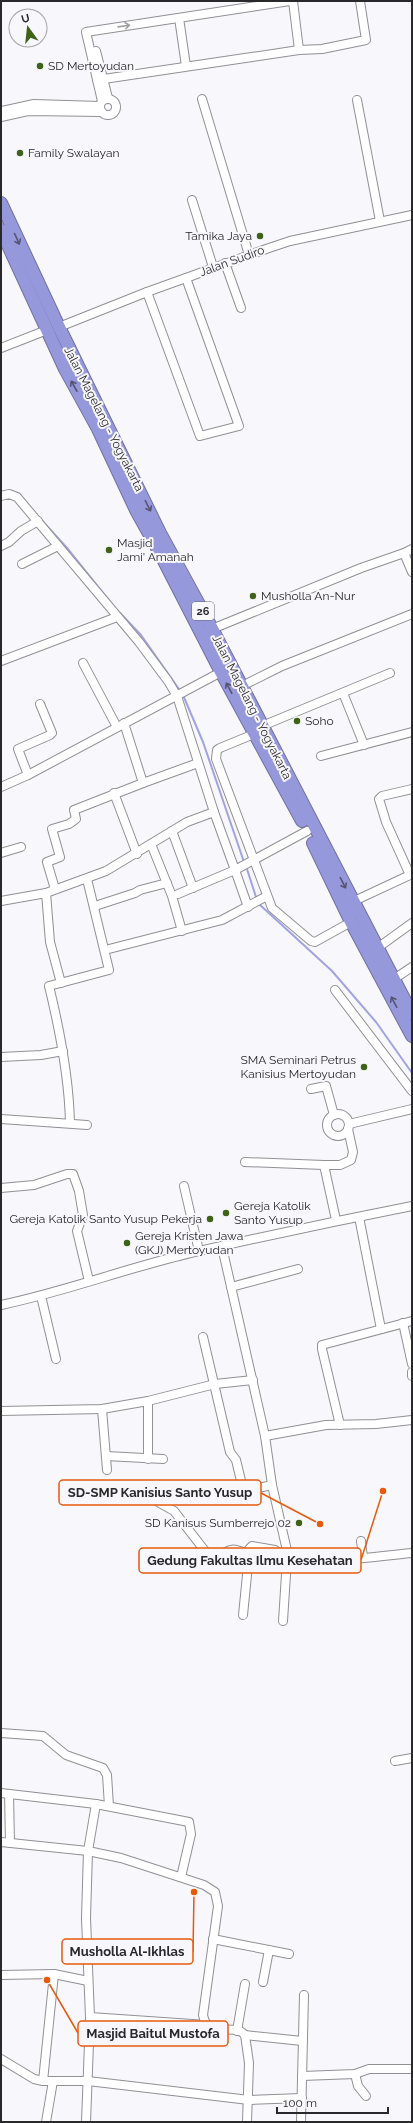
<svg xmlns="http://www.w3.org/2000/svg" width="413" height="2123" viewBox="0 0 413 2123" font-family="Raleway,sans-serif">
<style>
.lines{fill:none;stroke-linecap:round;stroke-linejoin:round}
.stream{stroke:#a0a3e2;stroke-width:2}
.minor-casing{stroke:#909095;stroke-width:10}
.highway-casing{stroke:#70719e;stroke-width:14}
.minor{stroke:#fff;stroke-width:8}
.highway{stroke:#9698dc;stroke-width:12}
.oneway{stroke:#9f9fa0}
.oneway2{stroke:#555572}
.poi-dot{fill:#3f6219;stroke:#f7f7fc;stroke-width:1.5}
.labels{text-anchor:middle;stroke-width:4;stroke-linejoin:round;paint-order:stroke}
.shield{fill:#f7f7fc;stroke:#67676a;stroke-width:1}
.shield-label{font-size:11px;font-weight:bold;fill:#29292b}
.poi-label{font-size:12px;fill:#29292b;stroke:#f7f7fc;text-anchor:start}
.street-label{font-size:12px;fill:#29292b;stroke:#f7f7fc}
.leader{fill:none;stroke:#e8590c;stroke-width:1.5}
.callout-dot{fill:#e8590c;stroke:#f7f7fc;stroke-width:1.5}
.callout{fill:#f7f7fc;stroke:#e8590c;stroke-width:1.5}
.callout-label{font-size:13px;text-anchor:middle;font-weight:bold;fill:#29292b}
</style>
<rect width="100%" height="100%" fill="#f7f7fc"/>
<g class="lines">
<g class="stream">
<polyline points="36,514 68,549 112,604"/>
<polyline points="120,613 141,635 181,692"/>
<polyline points="183,695 203,742 244,862"/>
<polyline points="246,866 257,900"/>
<polyline points="259,904 332,971 376,1022 412,1073"/>
</g>
<g class="minor-casing">
<g id="minor">
<polyline points="293,1 299,50"/>
<polyline points="179,18 186,66"/>
<polyline points="96,51 108,98"/>
<polyline points="97,80 299,50 322,49 366,40 360,1"/>
<circle cx="108" cy="107" r="8"/>
<polyline points="202,99 249,255"/>
<polyline points="357,100 380,221"/>
<polyline points="102,101 86,32 290,1"/>
<polyline points="2,111 34,104 100,106"/>
<polyline points="1,117 28,111 102,112"/>
<polyline points="192,200 213,267"/>
<polyline points="225,263 241,308"/>
<polyline points="147,292 200,436 239,426 186,278"/>
<polyline points="59,327 147,292 269,248 290,241 412,215"/>
<polyline points="1,348 47,330"/>
<polyline points="1,496 9,494 17,497 139,642 168,681 177,696 214,812 235,870 178,894"/>
<polyline points="1,546 9,542 21,531 38,521"/>
<polyline points="412,549 404,553 412,572"/>
<polyline points="22,564 58,546"/>
<polyline points="212,629 361,568 404,553"/>
<polyline points="1,661 117,617"/>
<polyline points="83,663 117,727"/>
<polyline points="242,686 282,666 412,614"/>
<polyline points="343,693 364,745"/>
<polyline points="262,726 390,673"/>
<polyline points="254,734 220,748 217,750 216,759 272,908 311,941 315,942 351,922"/>
<polyline points="321,756 412,732"/>
<polyline points="28,775 18,749 50,735 52,733 40,704"/>
<polyline points="143,783 198,763"/>
<polyline points="1,787 28,775 221,672"/>
<polyline points="114,793 137,854"/>
<polyline points="172,831 193,888"/>
<polyline points="151,844 172,896 182,931"/>
<polyline points="1,853 21,847"/>
<polyline points="410,875 386,822 379,799 382,796 412,789"/>
<polyline points="55,889 47,862 60,857 52,829 69,824 76,819 74,810 143,783 124,723"/>
<polyline points="46,893 50,942 61,983"/>
<polyline points="1,901 46,893 106,871 187,822 214,812"/>
<polyline points="352,902 412,874"/>
<polyline points="95,906 135,893 140,890 167,883"/>
<polyline points="248,907 235,870 307,831"/>
<polyline points="376,949 412,923"/>
<polyline points="105,950 222,920 267,896"/>
<polyline points="394,979 412,967"/>
<polyline points="335,990 412,1091"/>
<polyline points="1,1057 41,1055 63,1051"/>
<polyline points="311,1089 326,1086 334,1115"/>
<circle cx="338" cy="1125" r="11"/>
<polyline points="1,1119 87,1125"/>
<path d="M70 1123C69 1077 60 1031 49 986L109 970 87 879"/>
<polyline points="349,1124 412,1109"/>
<polyline points="245,1162 324,1165 336,1220"/>
<polyline points="324,1165 340,1165 351,1160 353,1152 348,1129"/>
<polyline points="184,1186 199,1251"/>
<polyline points="1,1188 34,1185 67,1174 73,1174 79,1191 83,1215 77,1231 89,1281"/>
<polyline points="359,1217 381,1329"/>
<path d="M222 1247 265 1436 272 1485 288 1555C307 1568 386 1555 412 1553"/>
<polyline points="231,1287 298,1269"/>
<polyline points="41,1296 56,1359"/>
<path d="M1 1305C68 1291 132 1266 199 1251 270 1235 341 1220 412 1206"/>
<polyline points="403,1323 412,1364"/>
<polyline points="203,1337 230,1452 236,1460 243,1489 245,1491 272,1485"/>
<polyline points="412,1372 412,1376"/>
<polyline points="102,1409 107,1470"/>
<polyline points="1,1411 102,1409 148,1401 215,1384 253,1380"/>
<polyline points="340,1425 322,1349 322,1345 412,1321"/>
<polyline points="265,1436 326,1425 376,1424 412,1420"/>
<polyline points="106,1456 163,1459"/>
<polyline points="148,1459 148,1401"/>
<path d="M158 1502 174 1511 212 1560H218C228 1546 235 1548 249 1555V1549L252 1546 275 1550 287 1559 288 1556"/>
<polyline points="361,1541 363,1557"/>
<polyline points="243,1615 249,1555"/>
<polyline points="283,1621 287,1559"/>
<polyline points="1,1733 43,1736 66,1755 103,1768 107,1775 109,1806"/>
<polyline points="395,1761 412,1758"/>
<polyline points="1,1793 96,1804 189,1822 191,1834 181,1877"/>
<polyline points="9,1794 10,1843"/>
<polyline points="96,1804 88,1851 86,1918 90,2017 207,2025"/>
<path d="M1 1842 88 1851 121 1858 204 1885 215 1892 218 1906 203 2015C208 2041 233 2021 245 2035L249 2063 247 2122"/>
<polyline points="213,1939 289,1954"/>
<polyline points="1,1975 54,1974 88,1981"/>
<polyline points="263,1982 269,1950"/>
<polyline points="237,2031 245,1984"/>
<polyline points="245,2035 302,2041"/>
<polyline points="1,2059 34,2079 43,2081 88,2081 249,2100 302,2098"/>
<polyline points="355,2074 358,2086 366,2096"/>
<polyline points="302,2076 355,2074 369,2069 412,2069"/>
<polyline points="43,2081 54,1974"/>
<polyline points="46,2122 53,2081"/>
<polyline points="86,2122 90,2017"/>
<polyline points="301,2122 304,1995"/>
</g>
</g>
<g class="highway-casing">
<g id="highway">
<polyline points="1,203 59,327 160,533 207,619 412,1014"/>
<polyline points="1,230 65,369 98,429 136,510 161,555 221,672 302,821"/>
<polyline points="313,843 351,922 412,1036"/>
</g>
</g>
<use href="#minor" class="minor"/>
<use href="#highway" class="highway"/>
</g>
<defs><path id="oneway-shaft" d="M-6 0H5M1.5-3L5.5 0L1.5 3" fill="none" stroke-width="1.6" stroke-linecap="round" stroke-linejoin="round"/></defs>
<use class="oneway" href="#oneway-shaft" transform="translate(124 26) rotate(-8)"/>
<g class="oneway2">
<use href="#oneway-shaft" transform="translate(17 239) rotate(66)"/>
<use href="#oneway-shaft" transform="translate(74 386) rotate(-119)"/>
<use href="#oneway-shaft" transform="translate(148 506) rotate(63)"/>
<use href="#oneway-shaft" transform="translate(229 688) rotate(-118)"/>
<use href="#oneway-shaft" transform="translate(343 883) rotate(63)"/>
<use href="#oneway-shaft" transform="translate(394 1002) rotate(-118)"/>
</g>
<g class="poi-dot">
<circle cx="40" cy="66" r="4"/>
<circle cx="20" cy="153" r="4"/>
<circle cx="260" cy="236" r="4"/>
<circle cx="109" cy="550" r="4"/>
<circle cx="253" cy="596" r="4"/>
<circle cx="297" cy="721" r="4"/>
<circle cx="364" cy="1067" r="4"/>
<circle cx="226" cy="1213" r="4"/>
<circle cx="210" cy="1219" r="4"/>
<circle cx="127" cy="1243" r="4"/>
<circle cx="299" cy="1523" r="4"/>
</g>
<g class="labels">
<rect class="shield" x="192" y="602" width="22" height="18" rx="3"/>
<g class="shield-label">
<text x="203" y="615">26</text>
</g>
<g class="poi-label">
<text x="48" y="70">SD Mertoyudan</text>
<text x="28" y="157">Family Swalayan</text>
<text x="252" y="240" text-anchor="end">Tamika Jaya</text>
<text x="117" y="547">Masjid<tspan x="117" dy="14">Jami' Amanah</tspan></text>
<text x="261" y="600">Musholla An-Nur</text>
<text x="305" y="725">Soho</text>
<text x="356" y="1064" text-anchor="end">SMA Seminari Petrus<tspan x="356" dy="14">Kanisius Mertoyudan</tspan></text>
<text x="234" y="1210">Gereja Katolik<tspan x="234" dy="14">Santo Yusup</tspan></text>
<text x="202" y="1223" text-anchor="end">Gereja Katolik Santo Yusup Pekerja</text>
<text x="135" y="1240">Gereja Kristen Jawa<tspan x="135" dy="14">(GKJ) Mertoyudan</tspan></text>
<text x="291" y="1527" text-anchor="end">SD Kanisus Sumberrejo 02</text>
</g>
<g class="street-label">
<text transform="translate(232 261) rotate(-20)" y="4">Jalan Sudiro</text>
<text transform="translate(104 419) rotate(63)" y="4">Jalan Magelang - Yogyakarta</text>
<text transform="translate(252 707) rotate(63)" y="4">Jalan Magelang - Yogyakarta</text>
</g>
</g>
<path class="leader" d="M320 1524L261 1493M383 1491L361 1560M194 1892L193 1952M47 1980L78 2033"/>
<g class="callout-dot">
<circle cx="320" cy="1524" r="4"/>
<circle cx="383" cy="1491" r="4"/>
<circle cx="194" cy="1892" r="4"/>
<circle cx="47" cy="1980" r="4"/>
</g>
<g class="callout">
<rect x="59" y="1480" width="202" height="25" rx="4"/>
<rect x="139" y="1548" width="222" height="25" rx="4"/>
<rect x="62" y="1939" width="131" height="25" rx="4"/>
<rect x="78" y="2021" width="150" height="25" rx="4"/>
</g>
<g class="callout-label">
<text x="160" y="1497">SD-SMP Kanisius Santo Yusup</text>
<text x="250" y="1565">Gedung Fakultas Ilmu Kesehatan</text>
<text x="127" y="1956">Musholla Al-Ikhlas</text>
<text x="153" y="2038">Masjid Baitul Mustofa</text>
</g>
<rect width="413" height="2123" fill="none" stroke="#29292b" stroke-width="4"/>
<g transform="translate(28 28) rotate(345)"><circle r="19" fill="#f7f7fc" stroke="#a5a5a8"/>
<path d="M0-3L7 15L0 10L-7 15Z" fill="#3f6219"/>
<text y="-6" font-size="11" font-weight="bold" text-anchor="middle" fill="#29292b">U</text>
</g>
<path d="M277 2107v6h111v-6" fill="none" stroke="#29292b" stroke-width="2"/>
<text x="283" y="2107" font-size="12" fill="#29292b" stroke="#f7f7fc" stroke-width="3" paint-order="stroke">100 m</text>
</svg>
